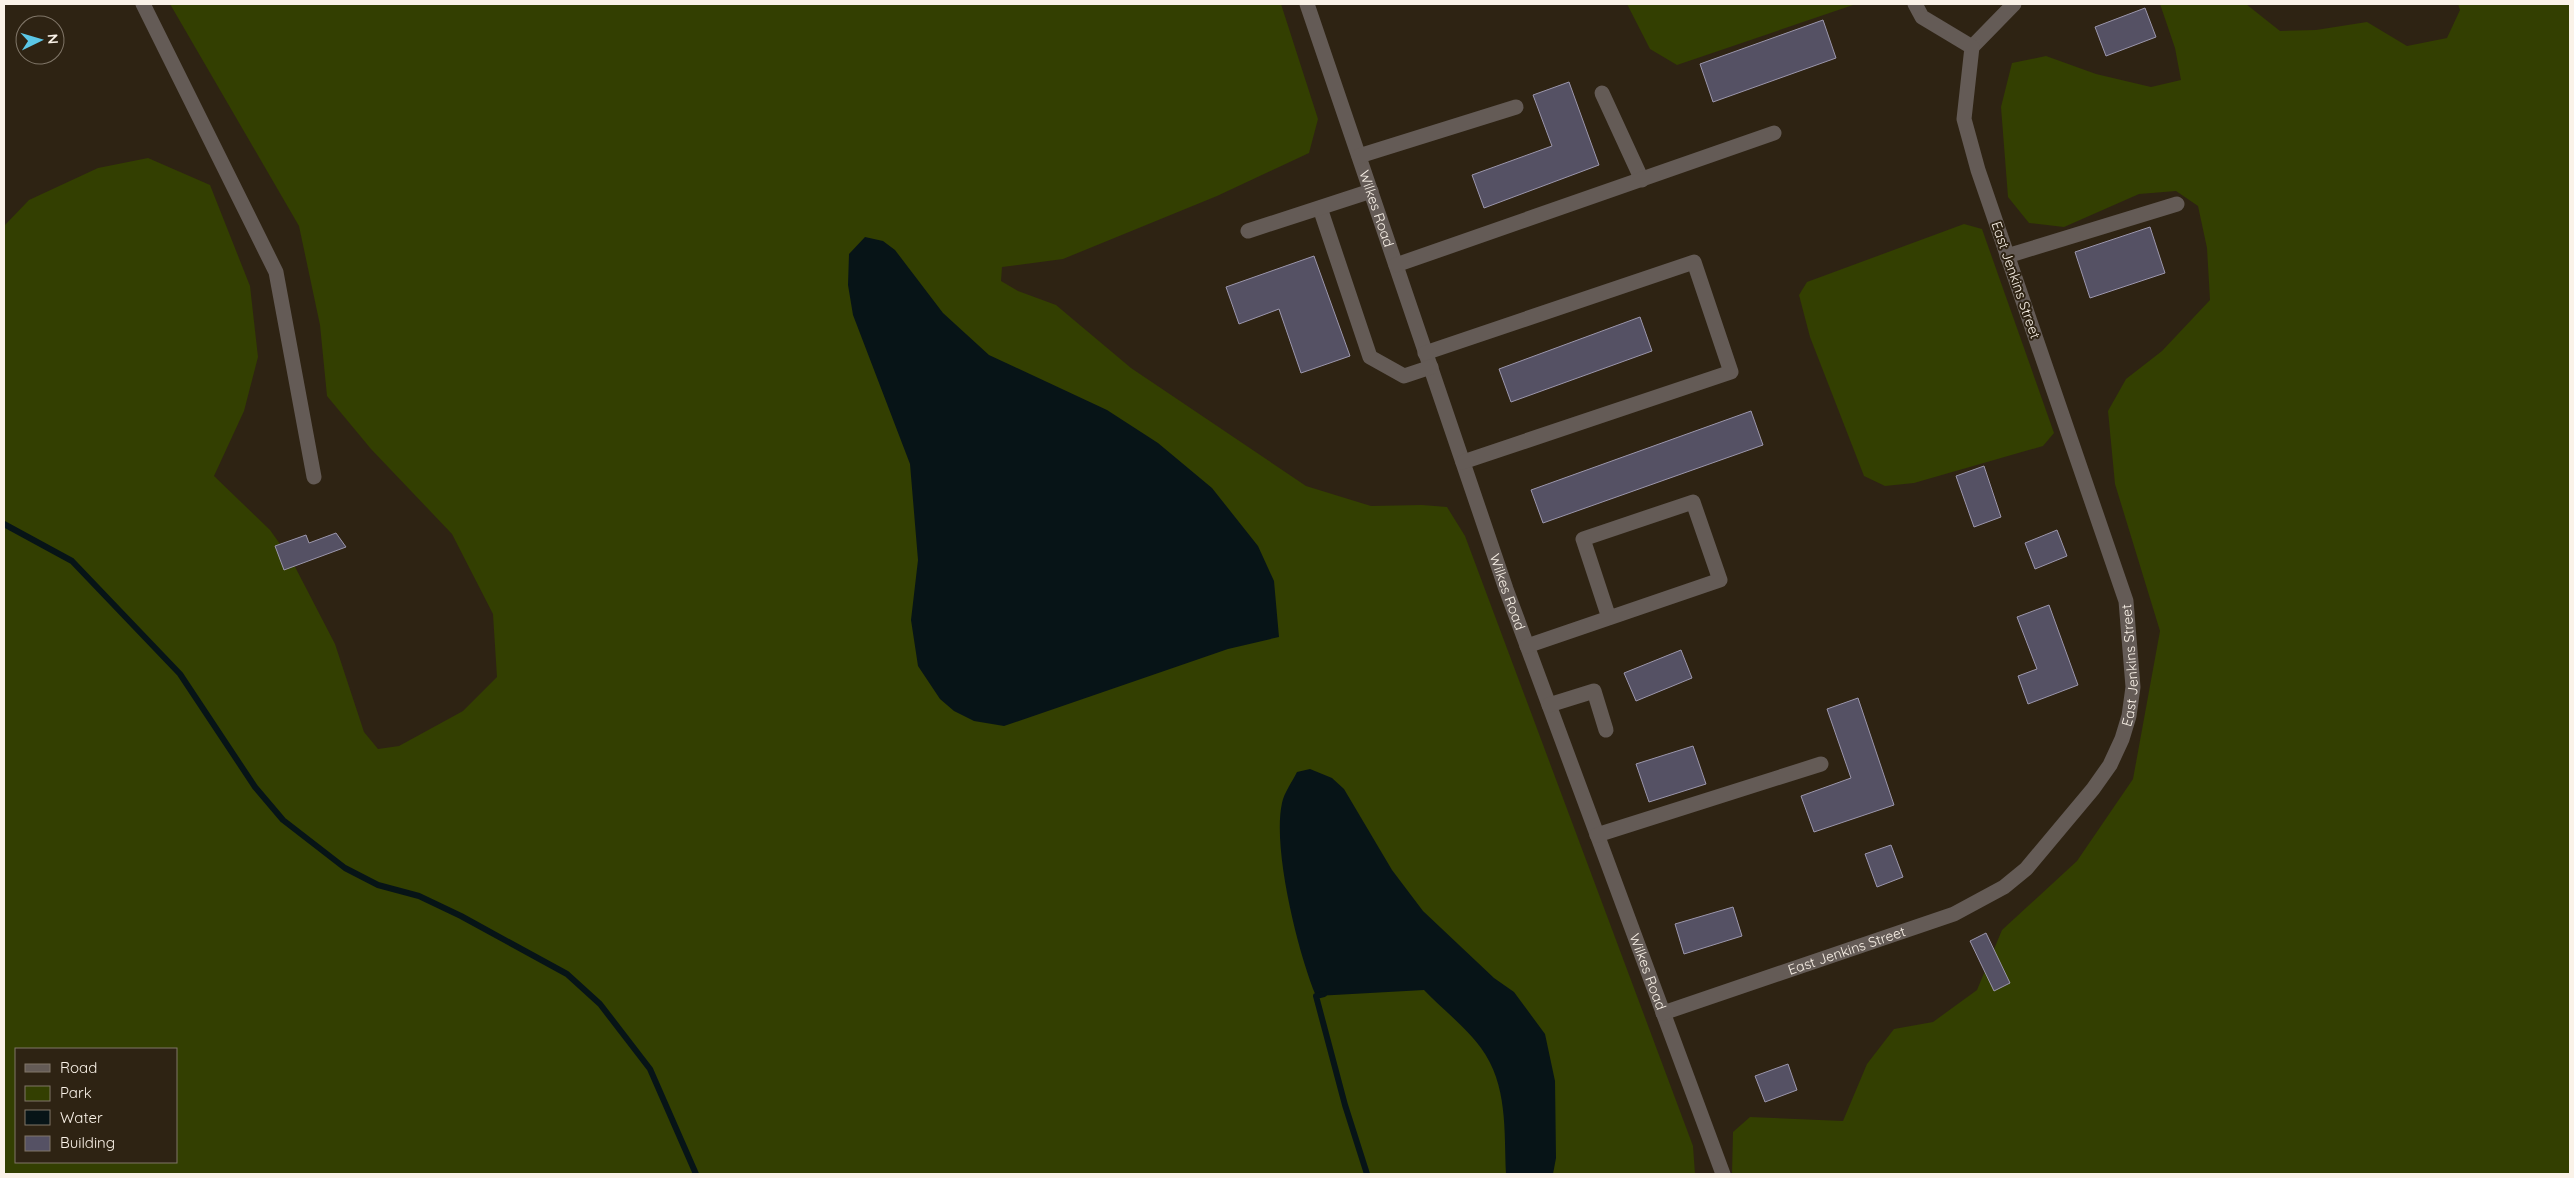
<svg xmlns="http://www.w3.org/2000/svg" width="2574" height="1178" viewBox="0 0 2574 1178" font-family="Quicksand,sans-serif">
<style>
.green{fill:#333f01;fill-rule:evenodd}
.water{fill:#071417}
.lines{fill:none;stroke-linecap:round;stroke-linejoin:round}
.stream{stroke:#071417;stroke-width:6}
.building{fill:#555164;stroke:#9c97ad}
.minor{stroke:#645b56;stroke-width:15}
.labels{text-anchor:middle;stroke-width:4;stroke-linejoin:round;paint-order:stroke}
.street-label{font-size:14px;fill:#faf2e8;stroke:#2e2313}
</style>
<rect width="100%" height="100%" fill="#2e2313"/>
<g class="green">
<path d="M170 4H1281L1318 119 1309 153 1217 196 1063 259 1002 267 1001 281 1018 291 1056 305 1131 368 1306 486 1371 506 1422 505 1447 507 1465 536 1693 1146 1695 1174H4V226L29 200 98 168 148 158 210 185 250 286 258 357 244 411 214 476 270 530 292 561 335 644 364 732 378 749 399 746 463 711 497 677 493 614 452 534 371 449 327 396 320 325 299 226ZM16 1049H176V1162H16Z"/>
<polygon points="1627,4 1856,4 1677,65 1650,49"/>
<polygon points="2160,4 2246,4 2280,31 2316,30 2367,22 2407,46 2447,38 2460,10 2458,4 2570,4 2570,1174 1732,1174 1733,1132 1750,1117 1843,1121 1867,1064 1894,1029 1933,1022 1977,990 2002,930 2077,861 2133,779 2160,631 2115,484 2108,411 2126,379 2162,351 2210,300 2207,248 2198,206 2176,191 2139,194 2064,227 2029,223 2008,197 2001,107 2012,63 2046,56 2096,74 2151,87 2181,80 2175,48"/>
<polygon points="1964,224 1982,229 2054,433 2043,446 1914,483 1885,486 1864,476 1810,337 1799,295 1807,282"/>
</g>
<g class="water">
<polygon points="865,237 883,241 895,250 943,313 989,355 1107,410 1158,443 1212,488 1258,546 1274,581 1279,637 1228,649 1004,726 974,721 954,711 940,699 918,666 911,620 918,560 910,464 853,315 848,285 849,254"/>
<path d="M1310 769 1332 778 1344 789 1392 870 1423 911 1494 978 1514 992 1545 1034 1555 1081 1556 1158 1553 1174H1506C1504 1130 1508 1085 1481 1048 1467 1028 1441 1008 1424 990L1316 996C1298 953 1272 848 1282 803 1284 793 1292 782 1297 772Z"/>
</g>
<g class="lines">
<g class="stream">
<polyline points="4,524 72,561 180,674 255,787 283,820 345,868 378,885 419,896 461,916 567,974 600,1004 650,1069 696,1174"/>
<polyline points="1324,994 1316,996 1345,1105 1367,1174"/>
</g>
</g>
<g class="building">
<polygon points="2145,8 2156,37 2106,56 2095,27"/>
<polygon points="1823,20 1836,58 1713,102 1700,64"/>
<polygon points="1569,82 1599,165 1484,208 1472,175 1552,146 1533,95"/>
<polygon points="2150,227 2165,273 2090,298 2075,252"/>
<polygon points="1314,256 1350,356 1301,373 1279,309 1239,324 1226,287"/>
<polygon points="1640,317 1652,351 1511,402 1499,369"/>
<polygon points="1751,411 1763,445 1543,523 1531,490"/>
<polygon points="1984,466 2001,517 1974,527 1956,476"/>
<polygon points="2057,530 2067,556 2035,569 2025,543"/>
<polygon points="336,533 346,547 284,570 275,546 306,535 309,543"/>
<polygon points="2049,605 2078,685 2028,704 2018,676 2037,669 2017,617"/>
<polygon points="1681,650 1692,678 1636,701 1624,673"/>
<polygon points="1858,698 1894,805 1814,832 1801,796 1851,778 1827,709"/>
<polygon points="1693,746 1706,784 1649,802 1636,764"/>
<polygon points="1891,845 1903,877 1877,887 1865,854"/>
<polygon points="1733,907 1742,936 1684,954 1675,924"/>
<polygon points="1986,933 2010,983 1994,991 1970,941"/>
<polygon points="1788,1064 1797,1090 1765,1102 1755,1076"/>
</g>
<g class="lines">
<g class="minor">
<polyline points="143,4 276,272 314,477"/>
<path id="s1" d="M1307 4 1506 589 1723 1174"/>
<polyline points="1972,47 2014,4"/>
<polyline points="1602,93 1642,180"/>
<polyline points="1359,156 1516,107"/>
<polyline points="1320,208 1370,357 1404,376 1431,367"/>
<polyline points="1248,231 1371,191"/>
<polyline points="2007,256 2177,204"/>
<polyline points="1396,265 1774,133"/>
<polyline points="1425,353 1694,262 1731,372 1463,462"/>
<polyline points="1527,646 1720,580 1693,502 1583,539 1609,618"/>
<polyline points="1549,705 1594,691 1606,730"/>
<polyline points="1597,835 1821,764"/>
<path id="s2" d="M1663 1013 1954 914 2004 887 2026 869 2093 789 2110 765 2122 739 2129 716 2133 687 2126 601 1978 170 1964 119 1972 47 1922 17 1915 4"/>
</g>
</g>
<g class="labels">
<g class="street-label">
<text dy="5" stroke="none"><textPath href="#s1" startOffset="216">Wilkes Road</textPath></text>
<text transform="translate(2016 280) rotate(71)" y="5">East Jenkins Street</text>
<text dy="5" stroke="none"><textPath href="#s1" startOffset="621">Wilkes Road</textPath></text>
<text dy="5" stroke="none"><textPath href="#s2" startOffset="630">East Jenkins Street</textPath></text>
<text dy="5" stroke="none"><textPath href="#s2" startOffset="194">East Jenkins Street</textPath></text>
<text dy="5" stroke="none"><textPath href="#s1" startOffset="1026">Wilkes Road</textPath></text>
</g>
</g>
<rect width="2574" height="1178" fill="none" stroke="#faf2e8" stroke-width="10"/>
<rect x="15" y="1048" width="162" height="115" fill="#2e2313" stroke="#807668"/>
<rect x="25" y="1064" width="25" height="8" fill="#645b56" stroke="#807668"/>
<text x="60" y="1073" font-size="15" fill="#faf2e8">Road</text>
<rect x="25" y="1086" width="25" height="15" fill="#333f01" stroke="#807668"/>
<text x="60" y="1098" font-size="15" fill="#faf2e8">Park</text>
<rect x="25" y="1110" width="25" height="15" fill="#071417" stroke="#807668"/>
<text x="60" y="1123" font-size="15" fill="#faf2e8">Water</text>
<rect x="25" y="1136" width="25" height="15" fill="#555164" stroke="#807668"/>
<text x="60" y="1148" font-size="15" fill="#faf2e8">Building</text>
<g transform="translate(40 40) rotate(85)"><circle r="24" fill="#2e2313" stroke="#807668"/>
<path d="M0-4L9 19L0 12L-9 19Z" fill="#5bc7e7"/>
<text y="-8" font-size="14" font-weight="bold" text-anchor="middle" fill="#faf2e8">N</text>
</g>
</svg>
